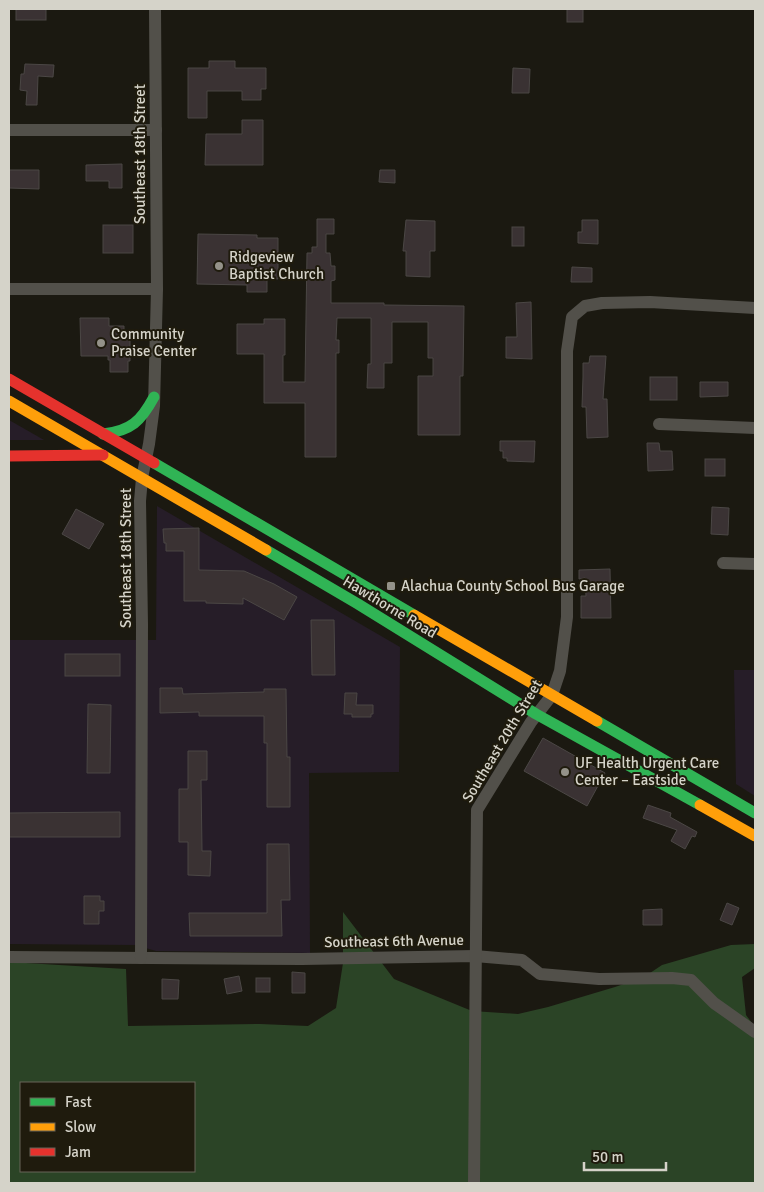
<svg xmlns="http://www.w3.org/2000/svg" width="764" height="1192" viewBox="0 0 764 1192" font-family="Signika,sans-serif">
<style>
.commercial{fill:#261d28}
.forest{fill:#2b4426;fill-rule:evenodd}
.building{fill:#3a3233;stroke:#4b4745}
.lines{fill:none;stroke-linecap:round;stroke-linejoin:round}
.street{stroke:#52504a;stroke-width:12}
.fast{stroke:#30b455;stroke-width:11}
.slow{stroke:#ff9f0a;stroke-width:11}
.jam{stroke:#e5322d;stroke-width:11}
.poi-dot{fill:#949289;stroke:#1f1b0d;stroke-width:2}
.labels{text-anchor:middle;stroke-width:4;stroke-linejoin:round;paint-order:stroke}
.street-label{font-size:15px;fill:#d5d3c9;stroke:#1f1b0d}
.poi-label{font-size:15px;fill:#d5d3c9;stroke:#1f1b0d;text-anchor:start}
</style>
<rect width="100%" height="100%" fill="#1b1911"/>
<g class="commercial">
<polygon points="9,420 44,440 9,440"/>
<polygon points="157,506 400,647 399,772 309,773 310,953 156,951 135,945 9,944 9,640 156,640"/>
<polygon points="734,670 755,670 755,796 736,784"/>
</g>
<path class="forest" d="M343 912 394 979 472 1011 518 1014 548 1007 615 987 644 977 662 965 731 945 755 944V968L742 977 746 1015 755 1027V1183H9V962L126 969 128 1026 260 1024 308 1026 336 1008 343 963ZM21 1083H194V1171H21Z"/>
<g class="building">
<rect x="16" y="9" width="30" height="11"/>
<rect x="567" y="9" width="16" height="13"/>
<polygon points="209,61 235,61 235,68 266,68 266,89 261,89 261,100 242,100 242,91 207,91 207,118 188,118 188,68 209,68"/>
<polygon points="25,64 54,65 53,77 38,76 37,105 26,105 27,91 20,90 21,74 24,74"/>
<polygon points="513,68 530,69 529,93 512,93"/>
<polygon points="242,120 263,120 263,165 205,165 206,134 242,134"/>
<polygon points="122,164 122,188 109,188 109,181 86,181 86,165"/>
<polygon points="9,170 39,170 39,189 9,188"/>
<polygon points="380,170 395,170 395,183 379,182"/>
<polygon points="317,219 334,219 334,234 326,234 326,253 330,253 331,266 335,266 335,280 331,281 331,303 384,303 384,305 464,306 463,376 460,376 460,435 418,435 418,376 433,376 433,358 428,358 428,322 392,322 392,363 384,363 384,388 367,388 368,364 371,364 371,318 337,318 336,340 339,340 339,353 336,353 336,457 305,457 305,403 264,403 264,354 237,354 237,324 264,324 264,319 285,319 285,355 283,355 283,382 305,382 307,253 312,253 312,247 317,247"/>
<polygon points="406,220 435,221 435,251 430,251 430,277 406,276 406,251 403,251"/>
<polygon points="582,220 598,220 598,244 578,243 578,232 582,232"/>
<rect x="103" y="225" width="30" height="28"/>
<rect x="512" y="227" width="12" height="19"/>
<polygon points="198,234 257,235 257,238 278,238 278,279 267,278 267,292 247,292 247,285 197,284"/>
<polygon points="572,267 592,268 592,282 571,282"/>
<polygon points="531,302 532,359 506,358 506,337 517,337 516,303"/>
<polygon points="80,318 109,318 109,326 124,326 124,335 130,335 130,361 128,361 128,372 110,372 110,360 108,360 108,356 81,356"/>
<polygon points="590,356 606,356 603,399 607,399 608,437 587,438 586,407 582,407 583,377 583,363 589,363"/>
<rect x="650" y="377" width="27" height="23"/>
<polygon points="700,382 728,382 728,396 700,397"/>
<polygon points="500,441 535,441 534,462 507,461 507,458 503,458 503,451 500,451"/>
<polygon points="647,443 659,443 660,451 672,451 673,470 648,471"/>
<rect x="705" y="459" width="20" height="17"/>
<polygon points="712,507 729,508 728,535 711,534"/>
<polygon points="76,509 104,524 89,549 62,534"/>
<polygon points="199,528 199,570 244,571 274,584 297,597 284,620 243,598 243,604 206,603 206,601 184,601 184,551 166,551 166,543 164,543 163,529"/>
<polygon points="610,569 611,618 581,618 581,596 586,596 585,578 579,579 579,570"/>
<polygon points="311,620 334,620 335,675 312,675"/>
<rect x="65" y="654" width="55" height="22"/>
<polygon points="160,688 182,688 183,694 264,692 264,689 286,689 287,757 290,757 290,807 267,807 267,743 264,743 264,716 199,716 199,712 160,713"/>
<polygon points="345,693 357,693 356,705 373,705 373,714 371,714 371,717 352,717 352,714 344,714"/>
<polygon points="88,704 111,705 110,773 87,773"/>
<polygon points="543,738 605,773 587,806 524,771"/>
<polygon points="188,751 207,751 207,780 201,780 202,851 211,851 210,876 188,875 188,842 179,842 179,789 188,789"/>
<polygon points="648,805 671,813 670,817 697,832 695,837 692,836 685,849 671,841 677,830 643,818"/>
<polygon points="120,812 120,837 9,837 9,813"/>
<polygon points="267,844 289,844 290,900 281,900 282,936 190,936 189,913 267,913"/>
<polygon points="84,896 100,896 100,901 104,901 104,911 99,911 99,924 84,924"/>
<polygon points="727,903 739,908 732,925 720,920"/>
<polygon points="662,909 662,925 643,925 643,910"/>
<polygon points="292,972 305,973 305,993 292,993"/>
<polygon points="239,976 242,991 227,994 224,979"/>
<rect x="256" y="978" width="14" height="14"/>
<polygon points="162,979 179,980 178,999 162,999"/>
</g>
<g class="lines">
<g class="street">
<polyline points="9,130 156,130"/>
<polyline points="9,289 157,289"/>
<polyline points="659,424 755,428"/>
<polyline points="723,563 755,564"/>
<polyline points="9,957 302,959 475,956 522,960 540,974 599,979 672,978 691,980 714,1003 755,1032"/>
<polyline points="141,958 142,624 140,501 142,478 149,444 154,406 157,289 155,9"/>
<polyline points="474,1183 477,810 531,722 552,695 560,671 567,617 567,351 572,317 585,306 602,303 650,302 755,308"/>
</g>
<g class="fast">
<path d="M103 434C131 431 141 421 154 397"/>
<polyline points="154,463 414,615"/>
<polyline points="266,550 358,604 536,714 700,805"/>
<polyline points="597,721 755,813"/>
</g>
<g class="slow">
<polyline points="9,401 266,550"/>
<polyline points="414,615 597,721"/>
<polyline points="700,805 755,836"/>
</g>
<g class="jam">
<polyline points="9,379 154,463"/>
<polyline points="9,456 103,455"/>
</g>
</g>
<g class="poi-dot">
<circle cx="219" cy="266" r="5"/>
<circle cx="101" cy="343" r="5"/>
<rect x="386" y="581" width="10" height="10" rx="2.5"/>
<circle cx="565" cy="772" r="5"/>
</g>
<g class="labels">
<g class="street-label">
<text transform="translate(140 154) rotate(-90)" y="5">Southeast 18th Street</text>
<text transform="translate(126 558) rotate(-90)" y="5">Southeast 18th Street</text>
<text transform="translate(390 607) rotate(31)" y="5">Hawthorne Road</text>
<text transform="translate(502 741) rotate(-59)" y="5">Southeast 20th Street</text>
<text transform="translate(394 941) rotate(-1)" y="5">Southeast 6th Avenue</text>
</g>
<g class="poi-label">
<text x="229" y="262">Ridgeview<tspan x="229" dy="17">Baptist Church</tspan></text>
<text x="111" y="339">Community<tspan x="111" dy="17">Praise Center</tspan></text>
<text x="401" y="591">Alachua County School Bus Garage</text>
<text x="575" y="768">UF Health Urgent Care<tspan x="575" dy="17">Center – Eastside</tspan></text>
</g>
</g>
<rect width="764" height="1192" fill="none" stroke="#d5d3c9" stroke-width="20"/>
<rect x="20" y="1082" width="175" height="90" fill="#1f1b0d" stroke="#686558"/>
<rect x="30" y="1098" width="25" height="8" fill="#30b455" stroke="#686558"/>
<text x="65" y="1107" font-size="15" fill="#d5d3c9">Fast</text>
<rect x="30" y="1123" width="25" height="8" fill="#ff9f0a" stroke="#686558"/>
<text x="65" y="1132" font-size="15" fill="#d5d3c9">Slow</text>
<rect x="30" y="1148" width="25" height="8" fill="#e5322d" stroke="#686558"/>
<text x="65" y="1157" font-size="15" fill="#d5d3c9">Jam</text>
<path d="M584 1162v8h82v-8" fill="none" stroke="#d5d3c9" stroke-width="2.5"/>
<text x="592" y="1162" font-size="15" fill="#d5d3c9" stroke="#1f1b0d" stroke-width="4" paint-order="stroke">50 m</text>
</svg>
